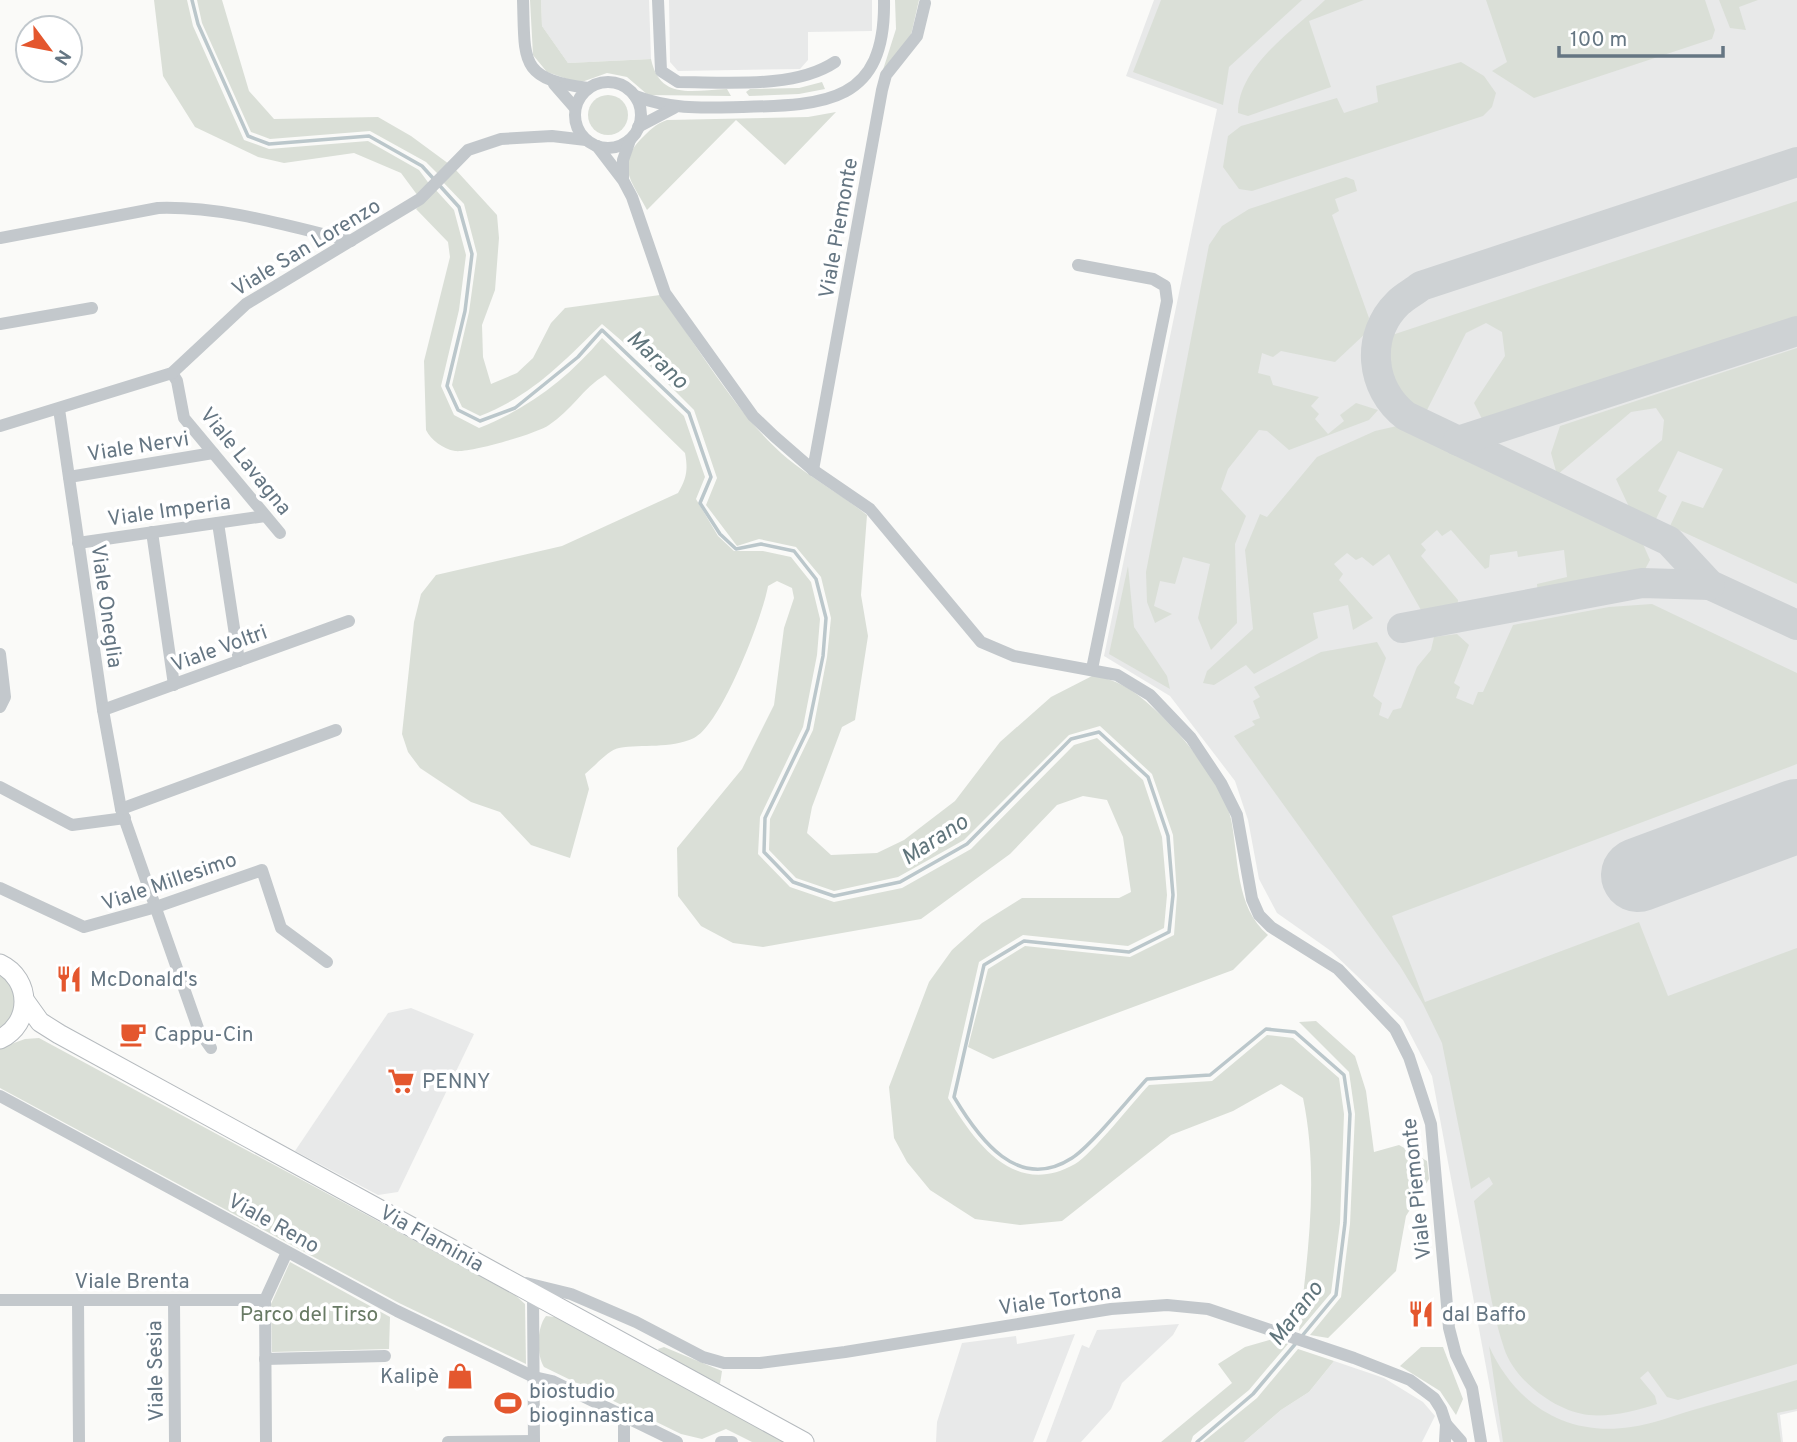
<svg xmlns="http://www.w3.org/2000/svg" width="1797" height="1442" viewBox="0 0 1797 1442" font-family="Overpass,sans-serif">
<style>
.built{fill:#e8e9e9}
.green{fill:#dadfd7}
.lines{fill:none;stroke-linecap:round;stroke-linejoin:round}
.stream{stroke:#bbc7cb;stroke-width:3.5}
.taxiway{stroke:#ced2d4;stroke-width:30}
.runway{stroke:#ced2d4;stroke-width:74}
.primary-casing{stroke:#b5babe;stroke-width:21}
.minor{stroke:#c3c8cc;stroke-width:12}
.primary{stroke:#fff;stroke-width:19}
.labels{text-anchor:middle;stroke-width:7;stroke-linejoin:round;paint-order:stroke}
.street-label{font-size:21px;fill:#657683;stroke:#fff}
.poi-label{font-size:21px;fill:#657683;stroke:#fff;text-anchor:start}
.park-label{font-size:21px;fill:#687a64;stroke:#fff}
.water-label{font-size:23px;font-style:italic;fill:#60757c;stroke:#fff}
</style>
<rect width="100%" height="100%" fill="#fafaf8"/>
<g class="built">
<polygon points="541,0 649,0 651,59 568,63 542,26"/>
<polygon points="669,0 872,0 872,31 808,32 808,60 800,69 678,71 670,62"/>
<polygon points="1154,0 1797,0 1797,1411 1780,1415 1783,1442 1500,1442 1432,1076 1403,1020 1331,951 1277,913 1259,879 1248,820 1235,781 1170,696 1104,656 1217,109 1126,76"/>
<polygon points="411,1008 474,1034 398,1192 378,1195 295,1151 388,1013"/>
<polygon points="1179,1324 1173,1335 1122,1383 1111,1409 1081,1442 1046,1442 1082,1345 1089,1348 1097,1330"/>
<polygon points="1075,1334 1033,1442 936,1442 937,1422 962,1343 1016,1336 1017,1344"/>
<polygon points="1334,1361 1384,1378 1423,1402 1435,1416 1422,1442 1244,1442 1281,1410 1309,1392"/>
</g>
<g class="green">
<polygon points="154,0 187,0 193,26 244,140 269,149 368,141 419,170 430,185 418,196 401,173 354,153 284,163 258,157 195,127 163,76"/>
<polygon points="197,0 222,0 249,91 274,119 378,117 411,136 449,164 439,175 426,162 370,131 270,139 251,132 202,23"/>
<path d="M530 0H541L542 26 568 63 651 59C660 101 693 90 727 89L731 96 648 95 627 77 607 73 579 83 547 72 533 55Z"/>
<polygon points="895,0 919,0 911,35 882,73 896,29"/>
<polygon points="1161,0 1302,0 1229,67 1223,105 1133,72"/>
<path d="M1325 0H1364L1309 21 1331 87 1248 116 1238 113C1238 66 1294 30 1325 0Z"/>
<polygon points="1486,0 1705,0 1715,30 1712,39 1534,98 1492,71 1507,62"/>
<polygon points="1719,0 1758,0 1739,7 1746,30 1730,28"/>
<polygon points="1461,62 1484,76 1496,93 1492,107 1483,116 1252,191 1239,189 1223,167 1228,136 1241,126 1337,98 1344,113 1378,102 1376,86"/>
<polygon points="822,82 825,89 799,94 749,96 746,92 750,89 799,88"/>
<circle cx="608" cy="115" r="20"/>
<path d="M836 112 785 165 736 120 647 210C633 183 615 167 640 140 649 131 655 124 667 120L808 117Z"/>
<path d="M455 169 497 215 499 238 495 290 482 325 483 357 491 384 517 373 533 358 551 323 565 308 660 295C699 348 738 417 788 459 813 479 842 495 867 515L861 595 868 636 855 720 842 727 812 807 807 833 831 855 877 853 904 840 955 801 1000 742 1051 697 1094 675C1106 678 1118 682 1129 689 1164 711 1222 778 1231 819 1239 859 1235 907 1268 935L1233 970 993 1059 968 1047 988 969 1025 946 1130 957 1174 935 1177 895 1173 835 1152 774 1100 726 1069 735 964 840 898 877 834 891 796 878 769 850 770 819 813 730 827 657 831 618 821 577 796 547 759 539 737 546 706 505 717 478 694 410 644 360 602 324C562 363 533 395 480 416L462 407 452 385 469 312 477 254 464 204 442 181Z"/>
<polygon points="1346,177 1354,180 1357,191 1335,199 1339,211 1332,215 1369,318 1367,332 1335,362 1281,351 1273,357 1262,353 1258,373 1270,376 1273,385 1319,397 1311,406 1319,414 1315,419 1328,434 1344,421 1340,415 1356,403 1378,410 1369,420 1289,450 1267,431 1259,430 1228,469 1221,489 1246,516 1235,544 1237,623 1211,650 1198,618 1210,564 1183,557 1175,584 1160,581 1154,606 1172,614 1155,623 1147,602 1146,572 1209,245 1222,226 1249,209"/>
<path d="M435 189 454 210 466 255 459 310 441 386 454 415 479 428C529 408 567 379 602 338L684 416 705 477 696 499 718 536 734 551H763L791 557 811 582 820 619 817 655 803 727 760 817 758 854 790 887 834 902 902 888 971 849 1074 745 1097 738 1143 780 1162 837 1167 895 1164 928 1128 946 1023 935 979 962 948 1098C976 1144 1015 1198 1075 1164 1092 1154 1133 1102 1149 1085L1212 1081 1267 1035 1293 1038 1339 1078 1344 1114 1340 1223 1331 1293 1299 1331C1308 1252 1319 1176 1303 1098L1281 1084 1233 1111 1171 1135 1062 1221 1020 1225 975 1219 930 1190 907 1162 894 1138 889 1087 929 982 952 950 982 923 1022 898H1119L1131 892 1123 837 1107 800 1083 796 1057 805 1010 854 921 919 763 947 733 943 701 926 678 896 677 848 742 769 774 705 784 628 794 598 792 588 777 581 768 586C763 616 721 726 694 738 669 749 643 744 619 748 608 750 594 767 585 774L589 789 570 858 531 845 500 812 471 802 420 768 408 752 402 734 414 622 421 594 436 575 562 546 678 493C687 478 688 469 685 453L605 375C583 388 571 411 549 425 536 434 470 453 455 451 443 449 431 440 426 430L424 361 450 257 448 242 416 209Z"/>
<path d="M1797 201V317L1483 421 1474 403 1505 356 1502 332 1486 323 1466 333 1425 414C1386 395 1389 376 1389 336Z"/>
<polygon points="1797,348 1797,584 1670,526 1682,501 1703,508 1723,469 1678,451 1658,491 1667,496 1656,519 1630,509 1616,479 1662,440 1664,420 1656,408 1631,412 1557,475 1551,453 1560,426"/>
<polygon points="1397,426 1643,544 1650,560 1642,575 1538,595 1537,584 1567,577 1564,550 1518,557 1517,551 1490,555 1489,567 1485,569 1451,530 1442,536 1437,530 1421,544 1426,550 1421,556 1458,600 1457,611 1425,617 1389,554 1373,566 1362,557 1356,560 1347,553 1334,564 1343,574 1339,580 1373,618 1353,630 1348,605 1313,613 1318,638 1254,674 1246,665 1214,685 1203,683 1207,671 1253,629 1245,550 1260,514 1267,517 1317,457 1375,431"/>
<polygon points="1128,566 1134,627 1167,676 1170,689 1109,654"/>
<path d="M1652 604 1797 673V764L1392 916 1425 1002 1639 922 1668 996 1797 948V1364L1678 1400 1667 1397 1648 1371 1640 1378 1655 1396 1657 1404C1636 1411 1611 1417 1589 1415 1556 1412 1514 1380 1504 1348 1489 1303 1483 1248 1474 1201L1493 1184 1489 1177 1471 1189 1442 1043 1423 1004 1400 966 1234 736 1255 725 1252 721 1260 718 1253 701 1260 697 1254 687 1321 652 1377 642 1386 658 1373 696 1382 703 1379 715 1388 719 1393 710 1401 708 1417 667 1431 650 1434 637 1457 634 1469 645 1454 683 1460 687 1456 698 1473 705 1478 692H1483L1513 625 1609 607Z"/>
<path d="M0 974C19 992 19 1012 0 1029Z"/>
<polygon points="1316,1021 1355,1056 1366,1091 1374,1152 1399,1145 1427,1161 1429,1179 1406,1216 1396,1271 1328,1338 1310,1335 1341,1297 1350,1224 1355,1114 1349,1072 1299,1022"/>
<polygon points="39,1038 515,1295 525,1304 526,1364 399,1303 0,1088 0,1048 25,1039"/>
<polygon points="290,1262 390,1317 389,1349 272,1352 271,1304"/>
<path d="M546 1316 555 1317 784 1442H752L726 1429 702 1439 681 1434 544 1367C536 1354 537 1327 546 1316Z"/>
<polygon points="1276,1338 1288,1344 1249,1390 1193,1436 1191,1442 1161,1442 1232,1383 1218,1364 1245,1347"/>
<path d="M1489 1346C1515 1404 1566 1437 1631 1427 1652 1424 1673 1416 1693 1410 1728 1400 1762 1390 1797 1380V1409L1777 1413 1781 1442H1503Z"/>
<polygon points="664,1347 722,1371 720,1384 660,1353 658,1349"/>
<polygon points="1421,1347 1443,1347 1463,1399 1456,1415 1440,1391 1400,1366"/>
<polygon points="1298,1349 1334,1361 1309,1392 1281,1410 1244,1442 1203,1442 1257,1398"/>
</g>
<g class="lines">
<g class="stream">
<path d="M192 0 198 24 248 136 269 144 369 136 422 166 459 207 472 254 465 311 447 386 458 410 480 421 515 408 578 357 602 330 689 413 711 477 700 503 720 534 736 549 761 544 794 551 816 579 826 618 823 656 808 729 765 818 764 852 793 882 834 896 900 882 967 844 1071 739 1099 732 1148 777 1168 836 1173 895 1169 932 1129 952 1024 941 984 965 954 1097C979 1139 1018 1193 1072 1158 1091 1146 1129 1098 1147 1079L1210 1075 1266 1029 1295 1032 1344 1075 1350 1114 1345 1223 1336 1295 1302 1336"/>
<polyline points="1197,1442 1253,1394 1297,1342"/>
</g>
<g class="taxiway">
<path d="M1797 162 1421 286C1414 292 1405 296 1398 303 1365 335 1370 389 1406 416L1669 541 1710 585 1797 625"/>
<polyline points="1458,441 1797,331"/>
<polyline points="1402,628 1642,583 1710,585"/>
</g>
<polyline class="runway" points="1638,875 1797,816"/>
<g class="primary-casing">
<g id="primary">
<path d="M0 964C32 979 32 1024 0 1039"/>
<polyline points="25,1001 40,1022 59,1034 804,1442"/>
</g>
</g>
<g class="minor">
<path d="M523 0C525 62 519 79 588 88"/>
<path d="M658 0 661 71 678 82C726 82 795 89 835 62"/>
<circle cx="608" cy="115" r="33"/>
<polyline points="554,84 575,108"/>
<path d="M635 96C673 110 702 108 742 107 825 105 886 104 884 0"/>
<polyline points="638,127 674,108"/>
<polyline points="597,146 623,180 632,197 665,293 753,416 774,436 813,470 870,509 981,642 1014,656 1117,675 1150,695 1191,738 1221,783 1237,815 1252,899 1259,915 1271,927 1338,969 1395,1029 1409,1057 1431,1124 1449,1328 1456,1355 1472,1388 1481,1442"/>
<polyline points="623,179 623,160 630,140"/>
<path d="M0 238 158 208C223 206 288 226 351 241"/>
<polyline points="1078,265 1153,279 1165,286 1167,301 1092,669"/>
<polyline points="0,324 92,308"/>
<polyline points="172,373 177,381 184,418 280,533"/>
<polyline points="59,409 103,710 121,809 199,1031 211,1048"/>
<polyline points="0,426 172,373 246,304 420,199 468,150 501,139 552,136 586,140"/>
<polyline points="813,470 882,90 886,75 917,36 925,3"/>
<polyline points="69,477 213,453"/>
<polyline points="218,523 239,661"/>
<polyline points="152,532 174,685"/>
<polyline points="78,543 265,516"/>
<polyline points="0,654 5,697 0,707"/>
<polyline points="103,710 349,621"/>
<polyline points="0,787 72,825 125,818"/>
<polyline points="121,809 336,730"/>
<polyline points="0,888 84,927 156,907 262,870 281,928 327,962"/>
<polyline points="0,1096 397,1311 534,1377 552,1381 677,1442"/>
<polyline points="526,1283 571,1294 636,1322 703,1357 724,1363 760,1363 845,1352 1111,1309 1167,1305 1208,1309 1354,1358 1410,1380 1434,1398 1441,1409 1446,1424 1445,1442"/>
<polyline points="533,1294 534,1442"/>
<polyline points="0,1300 265,1300"/>
<polyline points="78,1300 79,1442"/>
<polyline points="174,1300 175,1442"/>
<polyline points="265,1359 385,1356"/>
<polyline points="624,1416 624,1442"/>
<polyline points="1446,1424 1461,1441"/>
<polyline points="266,1442 265,1300 287,1252"/>
<polyline points="448,1442 534,1441"/>
<polyline points="721,1442 732,1442"/>
</g>
<use href="#primary" class="primary"/>
</g>
<defs>
<g id="restaurant-bare" transform="scale(2.1)"><path d="M-5-6h1v4h1v-4h1v4h1v-4h1v5L-1.5 .5V6h-2V.5L-5-1ZM5-6V6H3V1.5H1.5Q1.5-4 5-6Z" fill="#e4572e" stroke="#fff" stroke-width="2.5" paint-order="stroke"/></g>
<g id="cafe-bare" transform="scale(2.1)"><path d="M-5.5-4.5H6V0H3Q3 3.5 0 3.5H-2.5Q-5.5 3.5-5.5 0ZM3-3.2v2h1.7v-2ZM-6 4.5H4V6H-6Z" fill="#e4572e" stroke="#fff" stroke-width="2.5" paint-order="stroke"/></g>
<g id="supermarket-bare" transform="scale(2.1)"><path d="M-6-5.5h2.5l.6 2H6L4.5 2H-2.5L-4.4-4H-6ZM-1.5 3.2a1.3 1.3 0 1 0 .1 0ZM3 3.2a1.3 1.3 0 1 0 .1 0Z" fill="#e4572e" stroke="#fff" stroke-width="2.5" paint-order="stroke"/></g>
<g id="shop-bare" transform="scale(2.1)"><path d="M-5-2.5h2.3a2.7 3.5 0 0 1 5.4 0H5L5.5 6h-11ZM-1.5-2.5h3a1.5 2.3 0 0 0-3 0Z" fill="#e4572e" stroke="#fff" stroke-width="2.5" paint-order="stroke"/></g>
<g id="stadium-bare" transform="scale(2.1)"><path d="M0-5a6.5 5 0 1 0 0 10a6.5 5 0 1 0 0-10ZM-3.5-1.8h7v3.6h-7Z" fill="#e4572e" stroke="#fff" stroke-width="2.5" paint-order="stroke"/></g>
</defs>
<g fill-rule="evenodd">
<use href="#restaurant-bare" x="69" y="979"/>
<use href="#cafe-bare" x="133" y="1034"/>
<use href="#supermarket-bare" x="401" y="1081"/>
<use href="#restaurant-bare" x="1421" y="1314"/>
<use href="#shop-bare" x="460" y="1376"/>
<use href="#stadium-bare" x="508" y="1403"/>
</g>
<g class="labels">
<g class="street-label">
<text transform="translate(838 228) rotate(-80)" y="7">Viale Piemonte</text>
<text transform="translate(306 247) rotate(-31)" y="7">Viale San Lorenzo</text>
<text transform="translate(138 446) rotate(-9)" y="7">Viale Nervi</text>
<text transform="translate(246 461) rotate(51)" y="7">Viale Lavagna</text>
<text transform="translate(169 510) rotate(-8)" y="7">Viale Imperia</text>
<text transform="translate(107 606) rotate(82)" y="7">Viale Oneglia</text>
<text transform="translate(219 648) rotate(-20)" y="7">Viale Voltri</text>
<text transform="translate(169 881) rotate(-19)" y="7">Viale Millesimo</text>
<text transform="translate(1416 1189) rotate(-96)" y="7">Viale Piemonte</text>
<text transform="translate(274 1223) rotate(29)" y="7">Viale Reno</text>
<text transform="translate(432 1238) rotate(29)" y="7">Via Flaminia</text>
<text x="132" y="1288">Viale Brenta</text>
<text transform="translate(1060 1299) rotate(-8)" y="7">Viale Tortona</text>
<text transform="translate(155 1371) rotate(-91)" y="7">Viale Sesia</text>
</g>
<g class="poi-label">
<text x="90" y="986">McDonald's</text>
<text x="154" y="1041">Cappu-Cin</text>
<text x="422" y="1088">PENNY</text>
<text x="1442" y="1321">dal Baffo</text>
<text x="439" y="1383" text-anchor="end">Kalipè</text>
<text x="529" y="1398">biostudio<tspan x="529" dy="24">bioginnastica</tspan></text>
</g>
<g class="park-label">
<text x="309" y="1321">Parco del Tirso</text>
</g>
<g class="water-label">
<text transform="translate(658 359) rotate(43)" y="8">Marano</text>
<text transform="translate(934 839) rotate(-33)" y="8">Marano</text>
<text transform="translate(1295 1313) rotate(-53)" y="8">Marano</text>
</g>
</g>
<g transform="translate(49 49) rotate(122)"><circle r="33" fill="#ffffff" stroke="#c1c8cd" stroke-width="2"/>
<path d="M0-5L12 26L0 18L-12 26Z" fill="#e4572e"/>
<text y="-10" font-size="19" font-weight="bold" text-anchor="middle" fill="#657683">N</text>
</g>
<path d="M1559 46v10h164v-10" fill="none" stroke="#657683" stroke-width="3.5"/>
<text x="1570" y="46" font-size="21" fill="#657683" stroke="#ffffff" stroke-width="5" paint-order="stroke">100 m</text>
</svg>
